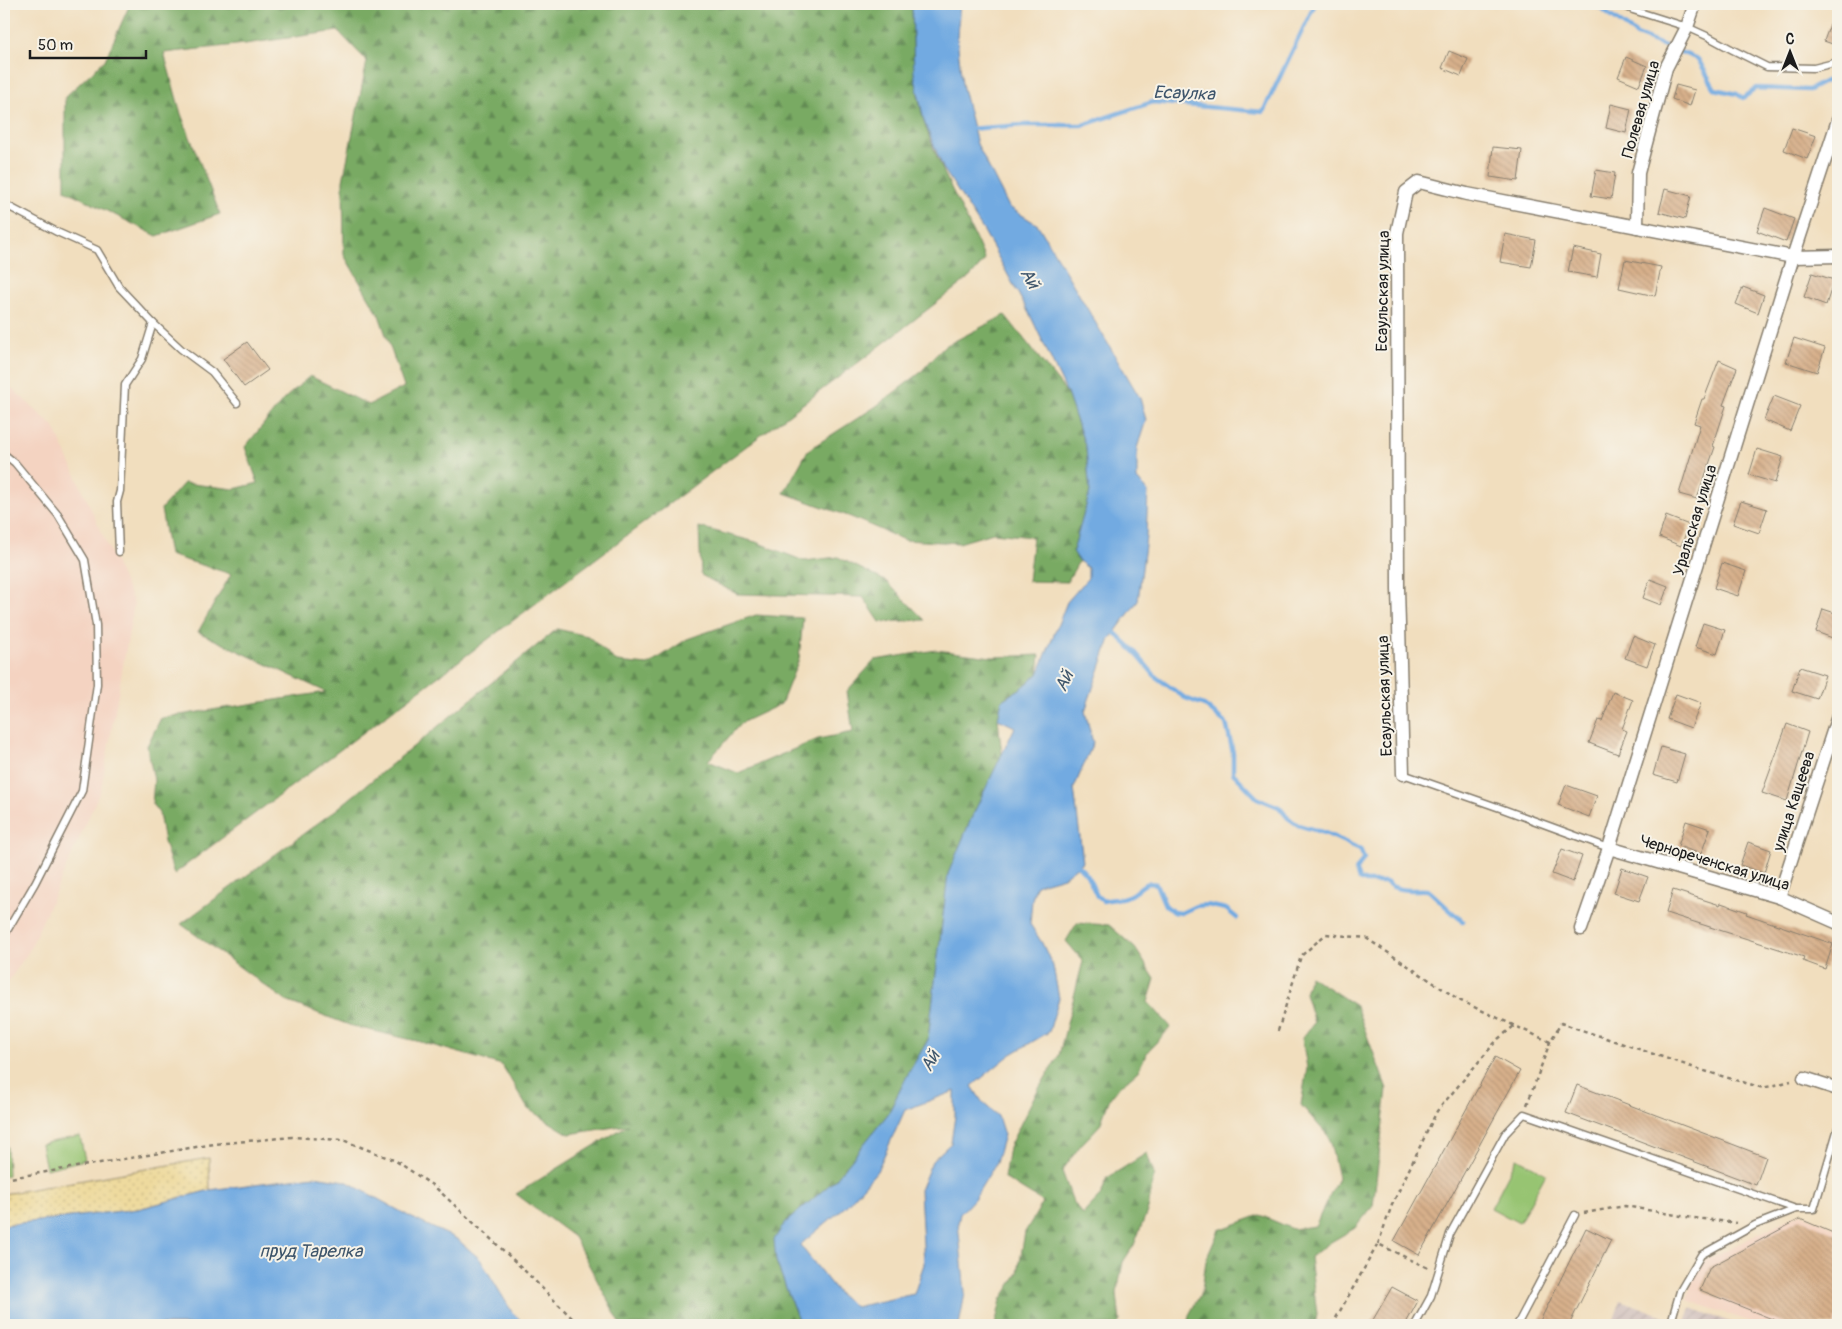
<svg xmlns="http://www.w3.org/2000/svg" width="1842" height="1329" viewBox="0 0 1842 1329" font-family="Pangolin,sans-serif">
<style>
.built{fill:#f4d3c1}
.industrial{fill:url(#industrial-furrows)}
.green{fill:#97c472;stroke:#5a7047}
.forest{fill:url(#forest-firs);stroke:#4a6340}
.sand{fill:url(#sand-dots);stroke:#857b5d}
.water{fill:#72aae1;stroke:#47637e;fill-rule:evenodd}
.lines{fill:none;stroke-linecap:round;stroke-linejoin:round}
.stream{stroke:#72aae1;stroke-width:4.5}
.building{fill:url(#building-back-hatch)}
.service-casing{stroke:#867d6d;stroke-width:9}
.minor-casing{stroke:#867d6d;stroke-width:15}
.path{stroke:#867d6d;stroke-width:2.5;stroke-dasharray:4 4;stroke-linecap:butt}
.service{stroke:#fff;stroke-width:6}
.minor{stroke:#fff;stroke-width:12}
.labels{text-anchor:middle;stroke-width:4;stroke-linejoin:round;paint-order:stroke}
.street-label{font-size:16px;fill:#1c1c1c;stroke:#f7f3e8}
.water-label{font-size:18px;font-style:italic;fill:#3e556b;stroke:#f7f3e8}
</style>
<defs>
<pattern id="industrial-furrows" width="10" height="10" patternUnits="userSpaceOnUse" patternTransform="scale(1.25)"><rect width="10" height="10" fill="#d0c0bc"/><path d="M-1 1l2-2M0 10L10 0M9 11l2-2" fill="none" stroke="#b2a4a1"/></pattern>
<pattern id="forest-firs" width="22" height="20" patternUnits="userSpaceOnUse" patternTransform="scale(1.25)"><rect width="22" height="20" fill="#79aa64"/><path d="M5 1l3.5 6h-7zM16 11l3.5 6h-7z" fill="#628a52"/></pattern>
<pattern id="sand-dots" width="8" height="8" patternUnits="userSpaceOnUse" patternTransform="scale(1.25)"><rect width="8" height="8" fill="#eeda9e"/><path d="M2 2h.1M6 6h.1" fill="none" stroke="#ccba88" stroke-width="1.8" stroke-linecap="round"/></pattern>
<pattern id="building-back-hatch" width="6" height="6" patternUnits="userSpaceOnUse" patternTransform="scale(1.25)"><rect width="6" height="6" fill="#d7b08b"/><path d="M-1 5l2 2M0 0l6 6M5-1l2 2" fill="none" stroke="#b89777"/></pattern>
</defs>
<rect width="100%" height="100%" fill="#f7f3e8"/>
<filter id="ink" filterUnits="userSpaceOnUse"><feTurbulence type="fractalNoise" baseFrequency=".02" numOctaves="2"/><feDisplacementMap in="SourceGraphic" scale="10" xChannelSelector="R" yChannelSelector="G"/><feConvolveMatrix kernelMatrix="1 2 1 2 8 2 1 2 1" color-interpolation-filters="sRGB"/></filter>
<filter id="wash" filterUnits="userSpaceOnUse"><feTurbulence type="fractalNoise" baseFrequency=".0096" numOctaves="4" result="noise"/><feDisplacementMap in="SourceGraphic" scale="20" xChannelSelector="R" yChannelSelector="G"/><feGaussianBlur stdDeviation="1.12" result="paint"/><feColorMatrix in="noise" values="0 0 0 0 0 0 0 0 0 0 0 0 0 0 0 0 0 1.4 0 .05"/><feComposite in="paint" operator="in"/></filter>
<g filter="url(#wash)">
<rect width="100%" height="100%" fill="#f1debe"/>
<g class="built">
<polygon points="4,381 54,427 134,604 101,789 29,951 4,988"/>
<polygon points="1800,1213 1838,1229 1838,1325 1760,1325 1687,1300 1691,1283 1704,1261"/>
</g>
<polygon class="industrial" points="1621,1300 1685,1324 1691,1308 1738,1325 1612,1325"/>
<g class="green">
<polygon points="80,1136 85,1160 46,1169 41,1144"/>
<polygon points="7,1146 8,1175 4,1176 4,1147"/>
<polygon points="1517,1158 1546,1174 1519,1223 1491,1208"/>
</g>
<g class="forest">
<path d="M130 4H912C913 43 913 83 924 121 938 169 966 213 985 260L970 277 867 356 174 874 164 842 159 813 152 804 154 780 147 746 161 718 326 692 198 632 231 574 169 555 161 509 184 483 234 489 258 483 245 447 284 399 310 376 369 405 404 387 379 315 344 255 343 181 367 61 338 31 245 44 164 53 181 114 220 214 157 236 65 190V97L105 60Z"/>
<polygon points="1005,315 1067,393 1086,448 1090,492 1073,551 1079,561 1067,582 1028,581 1033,537 993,533 959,543 904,540 851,517 784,493 808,450 875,407 920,373 943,347"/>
<polygon points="699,527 756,542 804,561 838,557 887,582 925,620 880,622 863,597 737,594 701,575"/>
<polygon points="756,615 803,618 799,659 781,704 741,723 708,761 738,773 818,739 853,732 847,691 875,660 936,650 992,657 1040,655 1038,674 1023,687 1002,700 998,719 1002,755 971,819 948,874 928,1040 909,1072 888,1114 835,1180 784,1224 776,1261 800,1325 621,1325 574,1237 516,1194 628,1125 569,1134 528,1109 502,1065 421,1042 352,1026 286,1001 181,924 337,809 557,629 588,636 617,662 648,665 687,639"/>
<polygon points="1077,923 1109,925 1135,948 1155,979 1148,1002 1171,1027 1148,1051 1138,1071 1118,1088 1110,1098 1100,1125 1080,1146 1062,1171 1072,1199 1082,1215 1101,1195 1107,1178 1147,1153 1154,1174 1148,1209 1134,1245 1123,1262 1117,1293 1120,1321 1117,1325 995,1325 1001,1300 1018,1273 1025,1232 1043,1202 1004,1178 1009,1147 1035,1095 1059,1055 1083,961 1066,941"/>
<polygon points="1310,976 1356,1006 1387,1089 1373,1206 1355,1228 1331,1242 1310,1257 1317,1314 1315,1325 1187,1325 1189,1315 1202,1291 1206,1260 1219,1230 1260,1215 1293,1229 1315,1226 1338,1178 1329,1137 1301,1105 1307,1068 1302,1038 1314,1023 1305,993"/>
</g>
<polygon class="sand" points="209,1158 210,1190 138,1209 4,1225 4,1194"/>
<g class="water">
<path d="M912 4H960L957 37 962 84 977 144 1009 207 1038 225 1140 398 1146 420 1137 448V479L1148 492 1146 537 1138 601 1110 639 1085 711 1093 743 1074 788 1083 862 1064 877 1036 885 1032 900 1030 924 1042 943 1053 966 1059 998 1049 1032 1010 1055 972 1086 983 1103 998 1116 1004 1135 996 1163 974 1199 960 1214 958 1223 965 1293 959 1325H800L776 1261 774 1240 784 1224 835 1180 888 1114 909 1072 928 1040 948 874 971 819 1015 727 998 719 1002 700 1023 687 1038 674 1067 602 1088 578V568L1079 561 1073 551 1090 492 1086 448 1067 393 1032 319 985 233 943 168 924 121 914 73ZM955 1091V1116L951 1143 932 1161 920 1190 924 1264 914 1294 855 1307 839 1294 800 1245 846 1206 877 1171 905 1110Z"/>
<polygon points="314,1176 346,1181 414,1219 457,1239 480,1259 512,1312 526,1325 4,1325 4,1225 138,1209 210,1190"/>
</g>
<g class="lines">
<g class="stream">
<polyline points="1594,4 1637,35 1698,59 1715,89 1737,94 1743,98 1757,88 1809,90 1826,81 1838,79"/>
<polyline points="968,129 1023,125 1083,125 1153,102 1263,112 1315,4"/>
<path d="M1111 629 1134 651 1156 677 1185 698 1204 705 1226 723 1233 753V773L1257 798 1279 807 1288 818 1298 825 1325 833 1360 849 1364 858 1356 871 1359 879 1366 882H1386C1398 893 1413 889 1428 890 1440 900 1450 912 1463 921"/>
<path d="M1074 861 1087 875 1097 896 1103 901C1111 899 1120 900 1128 896 1139 892 1142 880 1156 884L1165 905 1173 912 1181 913 1196 906 1207 905 1226 909 1237 918"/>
</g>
</g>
<g id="blocks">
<g class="building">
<polygon points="1837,5 1838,5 1838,46 1824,41"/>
<polygon points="1449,51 1468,59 1461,76 1442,68"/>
<polygon points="1626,57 1647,66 1639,86 1618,77"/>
<polygon points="1676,85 1695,90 1690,106 1672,99"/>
<polygon points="1611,104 1631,109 1626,133 1606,128"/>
<polygon points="1792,128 1816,136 1807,159 1784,150"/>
<polygon points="1493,147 1522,150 1518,181 1490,177"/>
<polygon points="1596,170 1615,173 1611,199 1591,196"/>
<polygon points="1665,189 1691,196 1685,219 1659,212"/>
<polygon points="1765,208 1794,219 1786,242 1757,231"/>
<polygon points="1505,234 1536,240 1531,267 1500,262"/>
<polygon points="1573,248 1601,254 1597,277 1568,272"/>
<polygon points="1625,260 1661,267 1655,296 1619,288"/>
<polygon points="1812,273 1834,280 1826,305 1804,297"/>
<polygon points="1743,287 1764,295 1758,313 1736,304"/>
<polygon points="1794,338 1825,348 1817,372 1786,362"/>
<polygon points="247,342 268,370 244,387 223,359"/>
<polygon points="1719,360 1737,368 1723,405 1726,406 1713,446 1715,447 1697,499 1679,494 1700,425 1694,423 1702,399 1704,399"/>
<polygon points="1774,396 1800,406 1790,431 1764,420"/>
<polygon points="1757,449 1783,457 1775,483 1749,475"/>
<polygon points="1741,501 1767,509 1759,533 1733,524"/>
<polygon points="1666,516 1689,525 1681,546 1659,537"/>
<polygon points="1722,563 1746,571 1738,596 1714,588"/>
<polygon points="1650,579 1668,586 1661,605 1643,598"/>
<polygon points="1823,609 1838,614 1838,640 1816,632"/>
<polygon points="1703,623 1725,630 1717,654 1695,647"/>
<polygon points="1633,636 1655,645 1647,666 1625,658"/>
<polygon points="1800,667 1825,675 1817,699 1792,691"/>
<polygon points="1613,692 1633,700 1622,729 1627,731 1618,754 1589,743 1598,720 1602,721"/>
<polygon points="1676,694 1701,703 1691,728 1667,719"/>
<polygon points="1787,724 1808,732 1787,801 1762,793"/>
<polygon points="1661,747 1685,754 1677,782 1653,775"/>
<polygon points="1566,785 1597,796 1589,817 1558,805"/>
<polygon points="1686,821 1710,829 1701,854 1678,846"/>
<polygon points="1748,842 1771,850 1764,873 1740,865"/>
<polygon points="1562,849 1582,856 1573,882 1552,874"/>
<polygon points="1622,868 1648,877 1639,901 1614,893"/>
<polygon points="1673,890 1720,905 1721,903 1747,912 1746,914 1833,944 1825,969 1803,961 1804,957 1666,913"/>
<polygon points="1495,1057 1520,1071 1419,1255 1394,1241"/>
<polygon points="1577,1085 1766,1157 1756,1185 1566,1113"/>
<polygon points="1800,1219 1838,1235 1838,1314 1834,1325 1787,1325 1700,1290 1710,1267"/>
<polygon points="1586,1228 1611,1240 1569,1325 1538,1325"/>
<polygon points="1392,1287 1418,1301 1405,1325 1370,1325"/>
</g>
</g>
</g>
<g filter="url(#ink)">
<use href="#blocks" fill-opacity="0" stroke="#867d6d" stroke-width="1"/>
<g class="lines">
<g class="service-casing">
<g id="service">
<polyline points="1620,4 1633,10 1687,27 1709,37 1733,50 1767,67 1814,68 1838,62"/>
<polyline points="4,204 57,232 97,250 119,287 153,323 181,349 212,372 237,403"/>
<polyline points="4,454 15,463 58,515 85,560 96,625 97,684 82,791 35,883 4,936"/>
<polyline points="119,552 117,502 120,491 125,385 142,359 153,323"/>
<polyline points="1403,774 1500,808 1609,848"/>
<polyline points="1415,1325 1431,1296 1450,1234 1505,1134 1524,1114 1796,1209 1814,1209 1838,1128"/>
<polyline points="1517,1325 1575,1215"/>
<polyline points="1672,1325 1672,1319 1680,1291 1701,1255 1755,1225 1796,1209"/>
</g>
</g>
<g class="minor-casing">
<g id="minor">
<polyline points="1637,227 1638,173 1666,68 1687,27 1695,4"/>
<polyline points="1403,774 1398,588 1397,233 1406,192 1419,182 1467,194 1793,257 1838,256"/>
<polyline points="1609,848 1779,897 1838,923"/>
<polyline points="1779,897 1838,716"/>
<polyline points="1581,929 1609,848 1793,257 1838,120"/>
<polyline points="1804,1078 1838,1089"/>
</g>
</g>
<g class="path">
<polyline points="1278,1031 1301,956 1326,934 1366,938 1461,1001 1550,1042"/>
<polyline points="1527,1105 1550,1042 1561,1023 1701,1070 1763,1088 1791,1081"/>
<polyline points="4,1179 214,1144 292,1137 343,1140 396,1161 435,1187 521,1267 579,1325"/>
<polyline points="1584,1213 1625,1206 1687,1217 1736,1223"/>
<polyline points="1378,1244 1392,1205 1437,1111 1498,1039 1514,1026"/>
<polyline points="1311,1325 1314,1324 1328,1325"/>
<polyline points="1332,1325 1378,1244 1428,1268"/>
</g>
<use href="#service" class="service"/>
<use href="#minor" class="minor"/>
</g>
</g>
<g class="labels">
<g class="street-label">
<text transform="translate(1640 109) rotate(-74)" y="6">Полевая улица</text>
<text transform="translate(1382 291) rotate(-89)" y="6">Есаульская улица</text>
<text transform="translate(1694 520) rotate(-73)" y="6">Уральская улица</text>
<text transform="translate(1384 696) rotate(-92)" y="6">Есаульская улица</text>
<text transform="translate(1793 801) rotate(-72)" y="6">улица Кащеева</text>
<text transform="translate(1715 862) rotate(17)" y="6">Чернореченская улица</text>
</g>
<g class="water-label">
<text transform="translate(1184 93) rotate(2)" y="6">Есаулка</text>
<text transform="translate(1030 278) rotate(59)" y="6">Ай</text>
<text transform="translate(1064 681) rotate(-66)" y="6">Ай</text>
<text transform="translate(930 1061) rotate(-62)" y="6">Ай</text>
<text x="311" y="1257">пруд Тарелка</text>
</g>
</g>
<rect width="1842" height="1329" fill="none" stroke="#f7f3e8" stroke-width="20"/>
<g transform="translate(1790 52)" stroke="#f7f3e8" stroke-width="4" paint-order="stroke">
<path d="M0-4L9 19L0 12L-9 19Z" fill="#1c1c1c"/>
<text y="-8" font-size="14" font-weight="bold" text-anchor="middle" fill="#1c1c1c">С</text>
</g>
<path d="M30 50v8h116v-8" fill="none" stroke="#1c1c1c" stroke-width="2.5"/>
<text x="38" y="50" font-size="15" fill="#1c1c1c" stroke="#f7f3e8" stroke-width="4" paint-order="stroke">50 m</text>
</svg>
